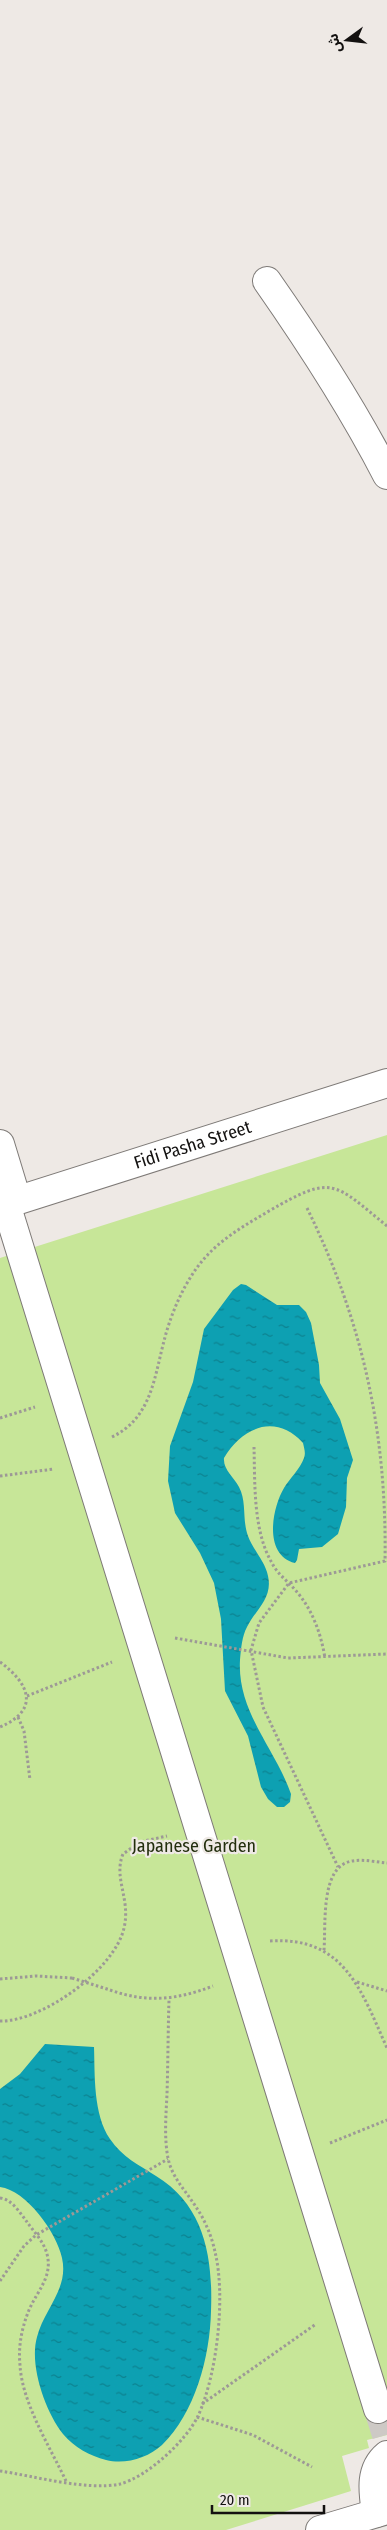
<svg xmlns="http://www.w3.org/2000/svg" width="387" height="2530" viewBox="0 0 387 2530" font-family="'Fira Sans Condensed','Noto Sans Arabic',sans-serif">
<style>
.green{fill:#c7e698}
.water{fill:url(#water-ripples)}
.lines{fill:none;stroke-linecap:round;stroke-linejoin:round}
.minor-tunnel{stroke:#cdc9c5;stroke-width:28;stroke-dasharray:28 14;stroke-linecap:butt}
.minor-casing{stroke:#7e7a77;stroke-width:30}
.path{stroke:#9d9996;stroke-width:3;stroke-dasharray:2.5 2.5;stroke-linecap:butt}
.minor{stroke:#fff;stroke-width:28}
.path-bridge{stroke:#9d9996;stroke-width:3;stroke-dasharray:2.5 2.5;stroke-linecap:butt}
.labels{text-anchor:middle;stroke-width:4.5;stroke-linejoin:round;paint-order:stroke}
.street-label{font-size:18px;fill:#131110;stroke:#eee9e5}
.park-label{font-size:18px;fill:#222e0d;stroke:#eee9e5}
</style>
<defs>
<pattern id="water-ripples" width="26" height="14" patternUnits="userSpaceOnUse" patternTransform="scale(1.25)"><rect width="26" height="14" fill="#0da0b2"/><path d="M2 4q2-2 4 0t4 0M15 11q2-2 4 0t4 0" fill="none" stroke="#0c818f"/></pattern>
</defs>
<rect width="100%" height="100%" fill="#eee9e5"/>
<polygon class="green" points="387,1135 387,2435 367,2440 369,2448 342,2456 351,2491 226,2530 0,2530 0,1258"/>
<g class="water">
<path d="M241 1284 246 1285 277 1305H299L306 1312 311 1323 319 1365 320 1383 340 1419 353 1460 347 1478 346 1507 338 1534 322 1547 299 1549 297 1560 295 1563C263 1555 272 1508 284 1488 290 1478 300 1469 304 1458 306 1453 304 1448 303 1443 276 1413 242 1427 224 1458 223 1470 234 1477 239 1487 247 1502 242 1520 248 1536 253 1550 265 1561 268 1576 273 1598 256 1609 247 1627 242 1636 241 1649 240 1660 237 1712 275 1748 291 1794L290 1802 284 1807H277L268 1799 261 1787 248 1736 225 1691 221 1619 214 1583 200 1553 175 1513 168 1481 170 1446 193 1382 204 1329 233 1290Z"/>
<path d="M45 2044 94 2047C95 2075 93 2114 110 2139 122 2157 139 2165 156 2176 205 2206 213 2258 211 2311 210 2357 195 2413 162 2445 148 2458 125 2465 106 2460 90 2456 74 2447 63 2434 45 2411 29 2365 37 2337 44 2309 69 2289 62 2258 57 2233 26 2190 0 2187V2089L20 2074Z"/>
</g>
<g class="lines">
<polyline class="minor-tunnel" points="378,2409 386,2435"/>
<g class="minor-casing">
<g id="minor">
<path d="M267 281C311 344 352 407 387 475"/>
<polyline points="0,1144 17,1200"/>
<polyline points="6,1204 378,2409"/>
<path id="s1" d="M0 1206 387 1083"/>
<path d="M376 2513C373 2492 369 2470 387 2455"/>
<polyline points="320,2530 387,2510"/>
</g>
</g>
<g class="path">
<path d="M307 1208C363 1322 387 1434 385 1561L289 1583 259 1623 251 1650 263 1707 338 1867"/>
<polyline points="0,1418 35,1407"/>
<path d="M112 1437C151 1418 154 1379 164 1341 170 1317 181 1290 196 1269 215 1242 242 1227 269 1211 333 1174 333 1182 387 1226"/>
<path d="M254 1447C255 1484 253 1531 272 1563 278 1575 289 1582 297 1592 313 1611 321 1634 325 1658"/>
<polyline points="0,1476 54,1469"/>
<polyline points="175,1638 288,1658 387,1654"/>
<path d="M0 1662C30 1684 40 1710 0 1727"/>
<polyline points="27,1696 112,1662"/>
<polyline points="18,1717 24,1731 30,1780"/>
<path d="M270 1941C344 1936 361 1990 387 2048"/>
<path d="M324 1950C326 1924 320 1866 352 1861 363 1859 376 1862 387 1863"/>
<polyline points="0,1979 36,1976 72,1978"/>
<polyline points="357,1982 387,1991"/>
<path d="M110 1990C146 2003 177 2000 213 1986"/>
<path d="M0 2021C42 2022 115 1969 124 1928 131 1899 113 1878 123 1854L140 1842 167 1836"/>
<polyline points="330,2143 387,2120"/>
<path d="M0 2198C12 2199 20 2213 27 2222 34 2232 44 2242 47 2254 53 2277 37 2291 29 2310 22 2327 18 2346 20 2365 22 2403 50 2447 66 2481"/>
<polyline points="0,2281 24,2246 36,2235 168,2159"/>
<polyline points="202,2404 316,2324"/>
<polyline points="197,2417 253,2435 312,2467"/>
<path d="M0 2471C34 2476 87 2491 120 2484 147 2477 186 2441 198 2416 217 2375 226 2296 215 2252 212 2237 205 2220 196 2207 186 2191 172 2178 168 2158 164 2138 166 2115 167 2094 168 2063 168 2031 169 2000"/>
</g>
<use href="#minor" class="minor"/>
<polyline class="path-bridge" points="72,1978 110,1990"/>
</g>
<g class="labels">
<g class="street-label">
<text dy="6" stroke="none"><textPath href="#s1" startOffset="202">Fidi Pasha Street</textPath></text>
</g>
<g class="park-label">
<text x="194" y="1852">Japanese Garden</text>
</g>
</g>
<g transform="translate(347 40) rotate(255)" stroke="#eee9e5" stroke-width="4" paint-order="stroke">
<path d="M0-4L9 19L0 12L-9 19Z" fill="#131110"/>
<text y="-8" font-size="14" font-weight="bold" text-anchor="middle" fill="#131110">ش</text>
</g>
<path d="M212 2505v8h112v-8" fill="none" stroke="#131110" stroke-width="2.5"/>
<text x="220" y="2505" font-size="15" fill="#131110" stroke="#eee9e5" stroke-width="4" paint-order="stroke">20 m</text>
</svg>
